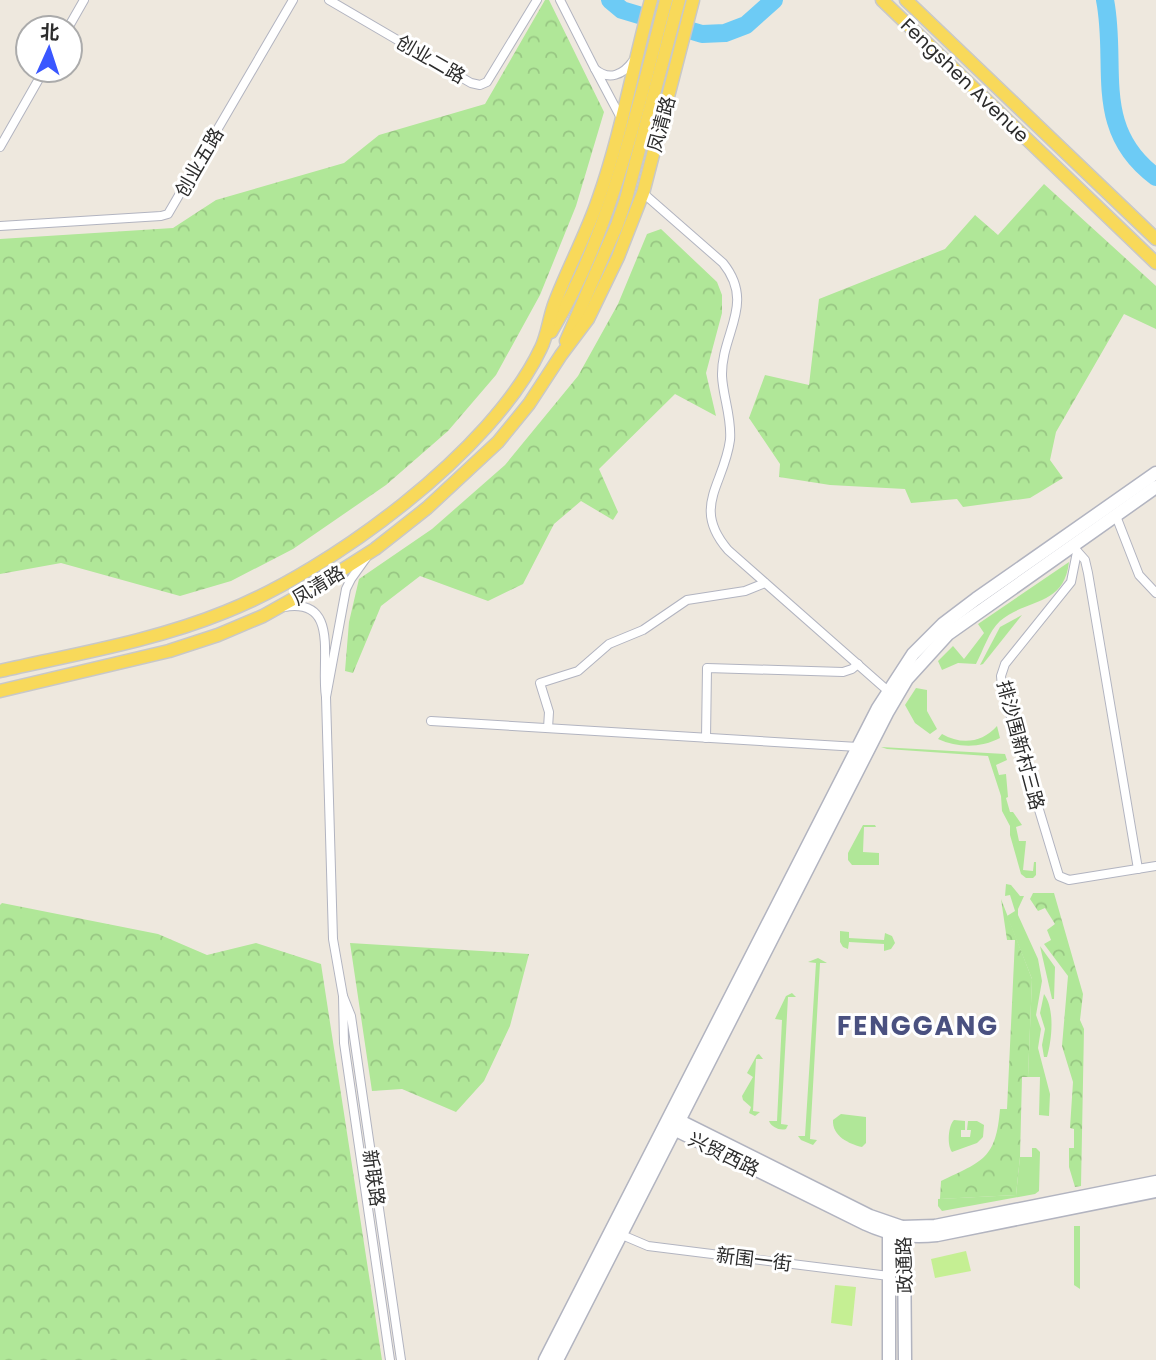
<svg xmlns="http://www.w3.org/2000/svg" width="1156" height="1360" viewBox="0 0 1156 1360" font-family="Poppins,'Noto Sans SC',sans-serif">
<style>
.grass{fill:#b0e798}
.forest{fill:url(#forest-crowns)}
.pitch{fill:#c5ef93}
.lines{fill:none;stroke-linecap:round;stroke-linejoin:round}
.river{stroke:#6dcbf5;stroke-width:18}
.street-casing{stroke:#b2b4c0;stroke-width:10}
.secondary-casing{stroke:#b2b4c0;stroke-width:15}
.primary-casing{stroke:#c8c8c8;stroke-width:15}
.street{stroke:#fff;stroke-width:8}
.secondary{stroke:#fff;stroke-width:12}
.primary{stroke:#f8d95a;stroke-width:12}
.labels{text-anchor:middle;stroke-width:6;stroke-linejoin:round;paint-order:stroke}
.street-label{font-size:19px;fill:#2c2c2c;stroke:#fff}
.district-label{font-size:26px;font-weight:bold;letter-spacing:2px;fill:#4a5180;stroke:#fff}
</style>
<defs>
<pattern id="forest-crowns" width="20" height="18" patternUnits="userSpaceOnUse" patternTransform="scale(1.75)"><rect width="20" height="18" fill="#b0e798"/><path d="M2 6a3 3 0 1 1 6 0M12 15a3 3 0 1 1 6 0" fill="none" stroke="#98c683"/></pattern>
</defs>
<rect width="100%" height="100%" fill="#eee8de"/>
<g class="grass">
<path d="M1069 562C1064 607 1027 598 1000 621 989 631 983 651 976 664L958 663 942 670 938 661 953 646 964 659 984 633 978 624Z"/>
<polygon points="1022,615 983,664 980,665 1000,627"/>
<polygon points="916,688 927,690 927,711 937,729 930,734 915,723 905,705"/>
<path d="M997 726 1000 738C981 748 958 748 938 739L942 734C961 745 982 743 997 726Z"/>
<polygon points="881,747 1005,754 1007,760 996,765 999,775 1006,774 1008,797 1006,798 1010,812 1013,812 1022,825 1016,827 1019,841 1026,841 1023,870 1033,871 1034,862 1036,862 1036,875 1033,878 1026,878 1021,874 1010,835 1010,826 1002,811 1001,796 988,756 887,749"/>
<polygon points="863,825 875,825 876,827 864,827 863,852 879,853 879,865 852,865 848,860 848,853"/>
<polygon points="1006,884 1011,885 1020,896 1024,896 1018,909 1018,915 1038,959 1042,981 1036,1015 1041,1029 1038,1048 1050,1094 1049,1116 1039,1115 1040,1077 1028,1077 1032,979 1007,916 1015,911 1010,895 1005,896"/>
<polygon points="840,931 849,932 849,938 884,940 885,933 892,936 895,943 891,949 884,951 884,944 849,942 848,949 843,947 840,942"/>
<polygon points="1040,946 1055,967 1054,999 1052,999"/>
<polygon points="818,958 827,963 820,963 810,1139 817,1140 813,1145 801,1140 798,1136 805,1136 816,963 808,962"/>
<path d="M792 993 796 997H788L781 1124 788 1125 786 1129C780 1131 771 1127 769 1121H777L782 1020 775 1019 786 996Z"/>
<path d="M1044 994C1055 1009 1052 1039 1047 1057H1044L1042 1045 1045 1029 1040 1013Z"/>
<polygon points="759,1054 763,1059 756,1059 753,1111 760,1112 755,1116 749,1113 751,1107 743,1100 742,1096 753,1077 747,1073 757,1055"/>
<path d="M841 1114 866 1117V1143L862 1147C849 1144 832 1136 833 1120Z"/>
<path d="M954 1120 965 1121V1130H961V1137H970L971 1130H967L968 1121H977L984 1125 983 1137 977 1143 952 1152C947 1145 948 1126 954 1120Z"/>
<polygon points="1032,1148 1036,1148 1040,1152 1039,1191 1035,1194 942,1211 938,1206 938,1199 1016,1195 1020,1157 1032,1157"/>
<polygon points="1074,1226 1080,1226 1080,1289 1074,1285"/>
</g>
<g class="forest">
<polygon points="545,0 549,0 604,112 576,206 540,295 496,375 448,431 386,485 293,549 231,581 180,596 61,563 0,574 0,239 173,228 216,200 344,163 379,135 485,104"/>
<polygon points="1044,184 1156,286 1156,329 1124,314 1056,432 1050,460 1063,478 1030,498 963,507 957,499 911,503 905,489 830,485 779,477 780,464 749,418 765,375 809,385 819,299 945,249 975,215 998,235"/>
<polygon points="661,229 717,282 722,295 722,313 706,373 716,416 675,394 599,469 618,512 613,520 581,501 554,524 523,584 488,601 420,576 381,606 353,673 345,671 349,622 359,579 432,529 505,465 578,376 618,304 647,234"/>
<polygon points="1033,893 1054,893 1083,994 1080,1020 1084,1029 1081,1186 1075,1187 1069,1167 1069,1148 1074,1148 1074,1129 1070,1128 1073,1082 1062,1046 1068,976 1044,944 1051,940 1047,930 1055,924 1045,908 1038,911 1030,899"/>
<path d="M1001 899 1032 979 1028 1077H1022L1020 1157 1016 1195 940 1199 941 1181C983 1161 996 1159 1000 1109H1007L1015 940H1007Z"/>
<polygon points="2,903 158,934 207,955 256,943 321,964 382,1360 0,1360 0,905"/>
<polygon points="350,943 529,954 510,1026 484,1081 456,1112 402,1089 372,1091"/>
</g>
<g class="pitch">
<polygon points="966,1251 971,1271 935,1278 931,1259"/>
<polygon points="835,1285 856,1287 852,1326 831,1323"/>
</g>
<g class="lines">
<g class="river">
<polyline points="610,0 622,10 702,34 725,33 746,25 774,0"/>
<path d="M1105 0C1118 65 1091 129 1156 177"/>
</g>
<g class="street-casing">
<g id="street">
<polyline points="329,0 471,83 480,85 487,82 537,0"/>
<polyline points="560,0 595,69"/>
<polyline points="68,28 84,0"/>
<path d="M621 118 595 69C609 81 623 75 633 61"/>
<polyline points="0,147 44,70"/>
<path d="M643 193 723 263C756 304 721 333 722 376 723 397 732 418 730 440 724 485 691 507 728 550L888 691"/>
<polyline points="0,226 161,216 168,214 293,0"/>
<polyline points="1116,516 1139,575 1156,593"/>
<polyline points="1077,551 1085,560 1088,573 1138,869"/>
<polyline points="1077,552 1071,582 1005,664 1001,676 1002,687 1059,876 1069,880 1156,866"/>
<path d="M284 607C341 597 320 661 326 697L346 589 351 579 366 558"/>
<polyline points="326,697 333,939 343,996"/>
<polyline points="431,721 858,747"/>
<polyline points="548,728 549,712 540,683 578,671 609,644 643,630 687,600 745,591 765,583"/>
<polyline points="706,738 707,668 843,672 852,669 858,664"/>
<polyline points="622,1235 648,1246 889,1276"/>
<polyline points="390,1360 344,1043 343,996 351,1016 401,1360"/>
</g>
</g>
<g class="secondary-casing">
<g id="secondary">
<path d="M1156 1182 935 1226 902 1227 870 1216 680 1121H669L676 1130 866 1224C890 1235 911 1238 937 1235L1156 1191"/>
<polyline points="545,1360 878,708 913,654 943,624 976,599 1156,473"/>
<polyline points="557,1360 887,713 907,679 948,634 1156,487"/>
<polyline points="889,1360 889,1234 902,1227 904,1236 905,1360"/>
</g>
</g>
<g class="primary-casing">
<g id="primary">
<polyline points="882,0 1156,263"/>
<polyline points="906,0 1156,239"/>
<path d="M551 332C612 231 636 113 666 0"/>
<polyline points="566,341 617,225 626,199 679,0"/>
<path d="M0 671C75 654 154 641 225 612 330 571 493 451 541 348 548 334 549 317 555 302 568 268 586 235 598 200 621 135 633 66 651 0"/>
<polyline points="0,691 169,651 218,635 263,616 320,584 375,549 427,508 498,442 529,404 561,355 588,319 618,257 643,193 693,0"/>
</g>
</g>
<use href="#street" class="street"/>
<use href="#secondary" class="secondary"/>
<use href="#primary" class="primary"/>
</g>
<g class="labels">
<g class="street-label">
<text transform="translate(431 59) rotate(30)" y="7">创业二路</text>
<text transform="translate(965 80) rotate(44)" y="7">Fengshen Avenue</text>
<text transform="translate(661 124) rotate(-75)" y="7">凤清路</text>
<text transform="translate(199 162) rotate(-60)" y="7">创业五路</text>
<text transform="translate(318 585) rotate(-31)" y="7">凤清路</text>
<text transform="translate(1021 745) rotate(75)" y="7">排沙围新村三路</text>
<text transform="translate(724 1154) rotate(26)" y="7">兴贸西路</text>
<text transform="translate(374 1178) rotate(82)" y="7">新联路</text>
<text transform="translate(754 1259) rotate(7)" y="7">新围一街</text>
<text transform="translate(904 1265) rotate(-92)" y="7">政通路</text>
</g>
<g class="district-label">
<text x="918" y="1035">FENGGANG</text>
</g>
</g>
<g transform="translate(49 49) rotate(3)"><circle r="33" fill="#ffffff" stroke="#ababab" stroke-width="2"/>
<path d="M0-5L12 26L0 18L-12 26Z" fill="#3a57ff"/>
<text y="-10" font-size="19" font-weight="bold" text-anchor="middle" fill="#2c2c2c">北</text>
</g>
</svg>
